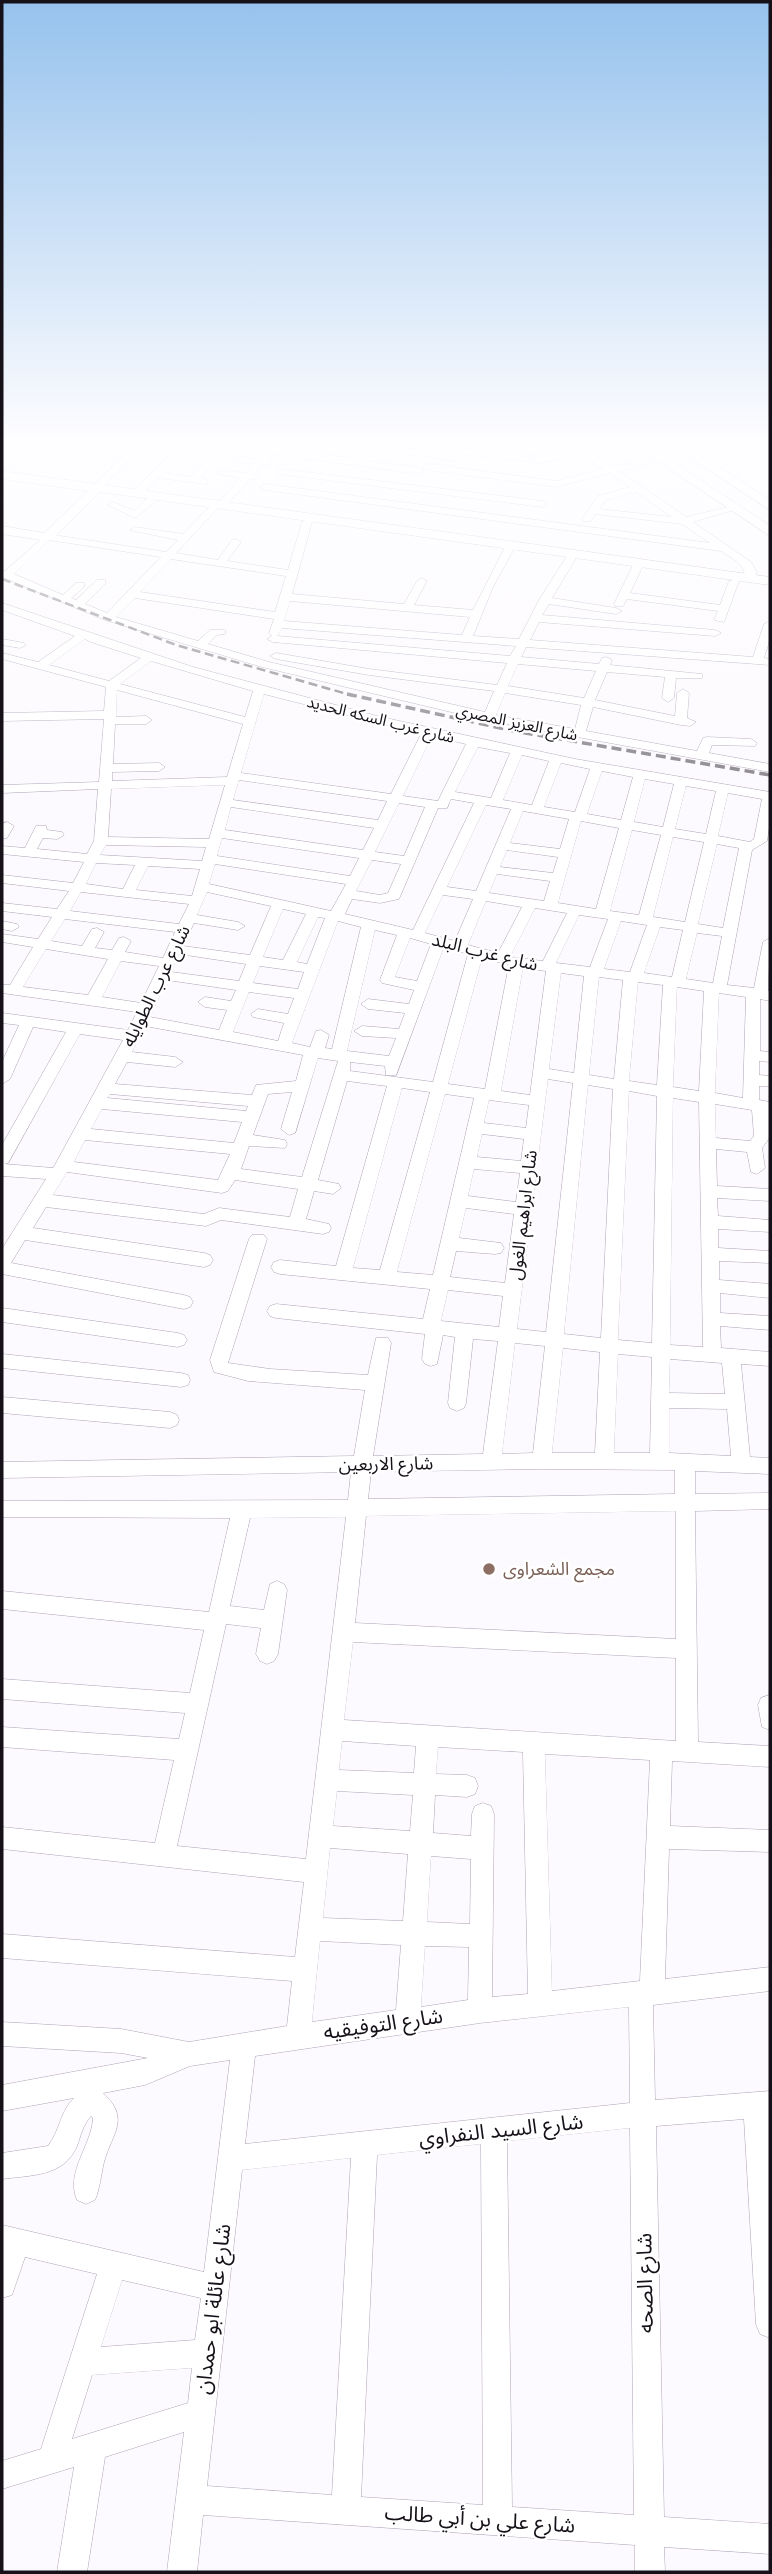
<svg xmlns="http://www.w3.org/2000/svg" width="772" height="2574" viewBox="0 0 772 2574" font-family="Georgia,'Noto Sans Arabic',serif">
<style>
.lines{fill:none;stroke-linecap:round;stroke-linejoin:round}
.minor-casing{stroke:#afa3b7;stroke-width:1}
.major-casing{stroke:#afa3b7;stroke-width:1}
.minor{fill:#fff;fill-rule:evenodd}
.major{fill:#fff;fill-rule:evenodd}
.rail-far1{stroke:#89858b;stroke-width:2.5;stroke-dasharray:9 4.5;stroke-linecap:butt}
.rail{stroke:#89858b;stroke-width:3.5;stroke-dasharray:10 5;stroke-linecap:butt}
.education-dot{fill:#8d6e63;stroke:#fff;stroke-width:2.5}
.labels{text-anchor:middle;stroke-width:5;stroke-linejoin:round;paint-order:stroke}
.far-street-label{font-size:16px;fill:#161119;stroke:#fff}
.street-label{font-size:18px;fill:#161119;stroke:#fff}
.education-label{font-size:18px;fill:#785e54;stroke:#fff;text-anchor:start}
.near-street-label{font-size:21px;fill:#161119;stroke:#fff}
</style>
<rect width="100%" height="100%" fill="#fcfafe"/>
<g class="lines">
<g class="minor-casing">
<g id="minor">
<polygon points="140,440 151,440 99,490 93,490 93,486"/>
<polygon points="185,440 196,440 163,473 190,477 228,440 238,440 200,478 207,480 207,484 158,478 140,496 132,496 132,492"/>
<polygon points="296,440 307,440 302,443"/>
<polygon points="316,440 343,440 456,455 461,458 456,461"/>
<path d="M514 440H526L549 455 576 450 563 440H574L613 467 661 456V460L619 471 686 517 737 505V509L693 522 751 562 757 572 755 579 746 581C744 563 737 562 721 551L265 490 260 487 265 484 710 543 682 524 595 514 591 521H583L582 519 598 496 630 487 610 473 556 487 428 470 423 467 428 464 556 481 603 469 582 454 540 463 462 454 457 451 462 448 538 457ZM636 492 672 517 599 509 606 500Z"/>
<path d="M277 441 282 444 278 448 419 468 424 471 419 474 273 454 267 460 271 461V465H263L255 474 259 477 257 479H250L224 508H218L176 553 218 560 232 540 236 539 241 542 227 561 288 570 302 522 307 519 312 522 292 594 404 604 417 581 422 578 427 581 414 605 473 610 506 545 511 542 516 545 493 587 473 636 519 639 539 600 567 556 571 555 576 558 552 598 616 608 622 611 616 614 549 604 542 615 715 630 721 633 715 636 539 622 530 640 753 657 764 624 770 621V639L764 658 770 659V665L526 647 521 657 599 664 602 658 606 657 612 660 610 665 702 674V678H676L674 698 668 702 662 698 665 677 607 672 595 700 675 716 677 693 683 689 689 693 687 718 696 722 690 726 681 725 593 707 586 731 697 751 703 738 707 737 751 739 757 743 755 746 712 745 709 753 770 764V772L489 721 262 667 105 620 2 577V570L5 571 47 534 166 552 178 540 130 530 135 527 183 534 209 507H215L240 478 217 474V470L245 473 253 464 234 461V457L258 459 264 452 244 449V445L269 447ZM49 540 161 557 107 613 85 604 105 584V580H97L76 600 71 598 84 587V583H76L63 595 14 574ZM171 559 286 576 275 612 140 592ZM135 598 274 619 269 633 272 636 267 639 273 642 507 663 497 685 369 669 276 653 270 656 276 659 369 675 494 691 485 712 269 662 208 644 217 635 225 634V630H210L198 641 116 617ZM290 601 470 617 462 635 284 621ZM282 628 516 646 510 656 277 636ZM518 664 596 671 584 698 508 686ZM505 693 581 705 575 729 496 715Z"/>
<polygon points="281,469 543,501 548,504 543,507 278,474 278,470"/>
<polygon points="148,498 157,500 135,518 108,505 113,502 134,511"/>
<polygon points="639,560 644,563 630,593 720,605 729,581 738,579 739,581 724,622 714,620 718,611 627,599 623,606 615,606 614,604 634,563"/>
<path d="M2 603 193 667 381 717 575 759 770 792V822L767 841 752 850 727 985 754 988 763 942 770 938 768 991H770V1001L760 999V1051L770 1052V1062L759 1061V1075L770 1076V1086H759V1100L770 1102V1137L762 1148 765 1168 757 1174 751 1172 747 1152 716 1149 717 1186 770 1189V1201L717 1198 718 1216 770 1220V1232L718 1229V1248L770 1251V1263L719 1261V1280L770 1284V1298L720 1293V1313L770 1316V1330L720 1326 721 1348 770 1352V1366L741 1364 750 1457 770 1458V1474L695 1471V1494L770 1493V1509L695 1511 698 1742 770 1746V1767L672 1761 670 1826 770 1830V1852L669 1849 665 1979 770 1967V1991L653 2005 655 2100 770 2091V2338L760 2334 756 2324 744 2119 656 2126 664 2517 770 2524V2554L664 2547 665 2572H635V2545L203 2515 197 2572H167L184 2432 105 2457 87 2572H57L74 2467 2 2489V2461L41 2449 97 2274 25 2257 12 2295 2 2298V2225L204 2272 230 2060 190 2066 145 2085 103 2093C131 2119 112 2133 104 2162 101 2175 100 2188 95 2200L86 2204 77 2200C65 2172 92 2145 93 2118L91 2116C83 2125 81 2135 77 2146 64 2177 31 2175 2 2179V2153L48 2146C60 2131 60 2111 74 2098L2 2111V2085L148 2058 121 2053 2 2046V2022L121 2029 189 2042 287 2026 292 1981 2 1958V1934L295 1957 304 1882 2 1849V1827L155 1843 174 1760 2 1747V1727L179 1739 185 1713 2 1699V1679L190 1693 204 1630 2 1609V1591L209 1612 230 1518 2 1517V1501L348 1500 351 1472 2 1478V1462L354 1456 365 1390 248 1381 214 1372 210 1360 249 1239 252 1235H264L267 1239 228 1363 270 1369 368 1375 376 1338H388L391 1343 373 1456 483 1454 498 1341 473 1339 466 1403 464 1408 457 1411 450 1408 448 1403 455 1337 443 1335 437 1364 431 1366 425 1364 422 1359 425 1334 276 1318 270 1316 267 1311 270 1306 276 1304 423 1319 430 1289 280 1274 274 1272 271 1267 274 1262 280 1260 336 1266 387 1086 347 1081 318 1180 339 1184 341 1188 333 1194 314 1191 306 1219 329 1224 331 1228 329 1232 323 1234 221 1220 206 1226 46 1207 33 1228 204 1253 210 1255 213 1260 210 1265 204 1267 25 1240 11 1263 184 1295 190 1297 193 1302 190 1307 184 1309 2 1274V1249L46 1179 2 1176V1145L66 1032 33 1027 10 1079 2 1084V1062L19 1025 2 1023V1013L128 1030 137 1012 2 993V985H10L33 947 2 942V934L38 939 52 917 2 911V903L57 909 69 891 2 883V875L73 883 84 862 2 854V846L25 848 36 826H46L47 830 62 832 64 835 57 839 43 838 37 849 87 854 94 841 98 789 2 793V785L99 782 104 719 2 721V713L104 711 106 687 2 659V653L38 662 75 636 2 610ZM85 639 91 642 141 658 109 681 49 665ZM151 661 253 691 245 717 120 684ZM117 690 243 724 227 777 112 781V772L159 771 165 767 159 763 113 764 115 724H146L152 720 146 716 116 717ZM264 694 421 734 391 794 241 773ZM432 736 466 744 438 801 403 796ZM478 747 510 753 491 798 455 792ZM522 755 549 761 532 805 503 800ZM561 763 590 769 575 812 544 807ZM602 771 633 777 621 820 587 814ZM645 779 674 784 663 827 634 822ZM239 780 387 801 378 820 233 800ZM225 785 209 839 108 837 111 789ZM686 786 716 791 706 834 675 829ZM728 793 762 799 754 839 750 842 718 836ZM451 799 474 803 413 930 345 914 352 899 380 903 399 899 438 808H447ZM399 803 425 807 404 856 375 852ZM486 805 511 809 476 891 447 887ZM231 807 374 828 363 850 225 830ZM523 811 569 819 560 849 510 843ZM581 821 619 828 596 909 558 903ZM632 830 661 835 639 915 610 911ZM673 837 704 842 685 922 653 917ZM222 838 359 858 350 876 217 856ZM717 844 739 848 723 928 698 924ZM106 845 206 847 202 861 100 855ZM507 850 558 857 553 873 500 867ZM372 860 401 864 388 893 380 895 356 891ZM96 863 135 865 123 889 86 884ZM215 864 346 884 331 911 209 884ZM148 866 200 869 192 896 136 890ZM497 874 550 881 544 901 489 893ZM81 892 189 904 179 924 70 911ZM207 892 271 906 250 955 183 946 194 923 238 930 245 926 238 922 197 915ZM443 895 473 899 455 941 425 933ZM486 901 522 907 498 953 468 945ZM535 908 567 913 543 961 510 957ZM283 909 306 914 283 960 263 957ZM579 915 608 919 590 967 556 963ZM318 917 325 918 307 964 297 962ZM65 919 175 932 163 958 125 952 131 941 124 937 119 938 112 950 95 948 104 932 97 928 92 929 82 946 51 941ZM338 921 361 927 332 1049 325 1048 329 1035 321 1030 316 1031 310 1047 292 1043ZM621 921 647 925 630 972 604 969ZM660 927 683 930 672 977 644 973ZM375 930 397 935 380 980 382 983 414 990 409 1004 368 999 361 1004 368 1009 405 1013 399 1029 362 1026 354 1031 362 1036 396 1038 389 1056 347 1051ZM697 933 722 936 713 983 686 979ZM410 938 431 944 417 981 395 977ZM444 947 468 954 433 1082 350 1071V1062L385 1066 386 1075H396ZM46 949 108 959 88 995 23 987ZM179 954 246 964 239 981 171 972ZM482 958 509 965 485 1089 448 1084ZM121 961 159 966 141 1003 102 997ZM260 966 304 972 298 989 253 983ZM523 968 546 971 530 1095 501 1091ZM561 973 584 976 574 1073 549 1069ZM599 977 623 980 614 1079 589 1075ZM167 980 236 990 231 1001 205 997 198 1002 205 1007 227 1010 219 1030 150 1017ZM638 982 663 985 657 1085 629 1081ZM677 987 704 991 699 1091 673 1087ZM249 992 294 998 288 1014 258 1009 251 1014 253 1017 284 1023 278 1041 233 1032ZM719 993 746 997 743 1098 715 1093ZM145 1026 303 1055 296 1081 256 1085 252 1095 115 1084 127 1062 175 1067 183 1062 175 1057 132 1052ZM80 1034 123 1040 56 1163 53 1168 4 1164 8 1163ZM318 1058 338 1061 302 1177 241 1169 249 1146 285 1148 287 1144 285 1140 253 1135 268 1094 292 1092 281 1129 289 1135 295 1133ZM548 1079 573 1083 546 1332 517 1329ZM588 1085 613 1089 601 1338 564 1334ZM402 1088 430 1092 380 1270 353 1268ZM629 1091 657 1096 652 1343 618 1340ZM110 1094 248 1106 246 1111 107 1098ZM445 1094 474 1098 433 1275 397 1272ZM673 1098 699 1102 703 1347 670 1345ZM489 1100 529 1105 526 1128 484 1123ZM715 1104 752 1110 754 1136 750 1141 716 1138ZM102 1109 242 1122 234 1143 91 1129ZM482 1134 524 1139 521 1161 477 1157ZM85 1140 230 1154 218 1180 74 1162ZM474 1169 520 1173 516 1202 468 1196ZM67 1172 222 1193 228 1191 235 1180 298 1189 290 1217 219 1208 204 1214 53 1195ZM466 1208 514 1214 505 1283 450 1277 456 1251 495 1254 501 1253 504 1248 501 1243 459 1238ZM448 1290 503 1296 499 1327 441 1321ZM515 1343 545 1346 533 1453 502 1454ZM563 1348 600 1352 595 1453H552ZM618 1354 652 1357 650 1453H614ZM670 1359 722 1363 725 1394 669 1393ZM669 1408 727 1409 731 1456 669 1453ZM542 1469 675 1470V1494L368 1499 371 1472ZM676 1511V1639L355 1623 366 1516ZM346 1517 306 1859 177 1846 226 1624 261 1628 256 1654 260 1661 267 1664 274 1661 278 1654 287 1590 284 1584 277 1581 270 1584 264 1610 230 1606 250 1518ZM353 1642 676 1658V1741L344 1720ZM342 1741 416 1746 414 1773 339 1770ZM438 1747 523 1752 528 1994 492 1997 494 1814 491 1806 483 1803 475 1806 472 1814 471 1836 433 1833 435 1795 467 1797 475 1794 478 1786 475 1778 467 1775 436 1774ZM545 1754 650 1760 640 1981 552 1991ZM337 1791 413 1795 410 1831 333 1826ZM330 1848 408 1854 403 1921 323 1918ZM431 1856 471 1859 470 1924 427 1922ZM320 1941 401 1945 396 2010 312 2022ZM425 1946 469 1947 468 2000 421 2007ZM629 2007 630 2103 245 2144 255 2056 480 2023ZM630 2128 634 2515 512 2507 507 2141ZM481 2144 483 2505 361 2497 377 2155ZM351 2158 332 2495 207 2486 242 2170ZM122 2280 201 2298 195 2340 101 2347ZM192 2368 188 2403 72 2439 92 2375Z"/>
<polygon points="2,639 24,643 26,645 20,648 2,645"/>
<polygon points="7,822 14,826 7,838 2,839 2,824"/>
<polygon points="2,921 17,924 19,927 12,931 2,929"/>
<polygon points="2,1308 178,1333 184,1335 187,1340 184,1345 178,1347 2,1322"/>
<polygon points="2,1354 181,1373 188,1375 190,1380 188,1385 181,1387 2,1368"/>
<polygon points="2,1397 170,1412 177,1415 179,1420 177,1425 170,1428 2,1413"/>
<polygon points="769,1695 770,1695 770,1730 762,1727 758,1705 761,1698"/>
</g>
</g>
<g class="major-casing">
<g id="major">
<polygon points="626,440 640,440 770,526 770,536"/>
<polygon points="663,440 678,440 770,500 770,510"/>
<polygon points="2,471 770,577 770,585 100,492 52,540 47,541 2,534 2,526 44,533 88,491 2,479"/>
</g>
</g>
<use href="#minor" class="minor"/>
<use href="#major" class="major"/>
<polyline class="rail-far1" points="2,579 176,645 354,696"/>
<polyline class="rail" points="347,694 514,731 770,775"/>
</g>
<linearGradient id="sky" x2="0" y2="1"><stop stop-color="#96c2ed"/><stop offset="0.55" stop-color="#fefdff"/><stop offset="1" stop-color="#fefdff" stop-opacity="0"/></linearGradient>
<rect width="772" height="801" fill="url(#sky)"/>
<circle class="education-dot" cx="489" cy="1569" r="7"/>
<g class="labels">
<g class="far-street-label">
<text transform="translate(381 719) rotate(14)" y="6">شارع غرب السكه الحديد</text>
<text transform="translate(517 722) rotate(12)" y="6">شارع العزيز المصري</text>
</g>
<g class="street-label">
<text transform="translate(485 952) rotate(14)" y="6">شارع غرب البلد</text>
<text transform="translate(156 986) rotate(-64)" y="6">شارع عرب الطوايله</text>
<text transform="translate(523 1215) rotate(-83)" y="6">شارع ابراهيم الغول</text>
<text transform="translate(386 1464) rotate(-1)" y="6">شارع الاربعين</text>
</g>
<g class="education-label">
<text x="503" y="1575">مجمع الشعراوى</text>
</g>
<g class="near-street-label">
<text transform="translate(383 2024) rotate(-8)" y="7">شارع التوفيقيه</text>
<text transform="translate(501 2130) rotate(-6)" y="7">شارع السيد النفراوي</text>
<text transform="translate(645 2283) rotate(-91)" y="7">شارع الصحه</text>
<text transform="translate(213 2309) rotate(-83)" y="7">شارع عائلة ابو حمدان</text>
<text transform="translate(480 2519) rotate(4)" y="7">شارع علي بن أبي طالب</text>
</g>
</g>
<rect width="772" height="2574" fill="none" stroke="#161119" stroke-width="7"/>
</svg>
